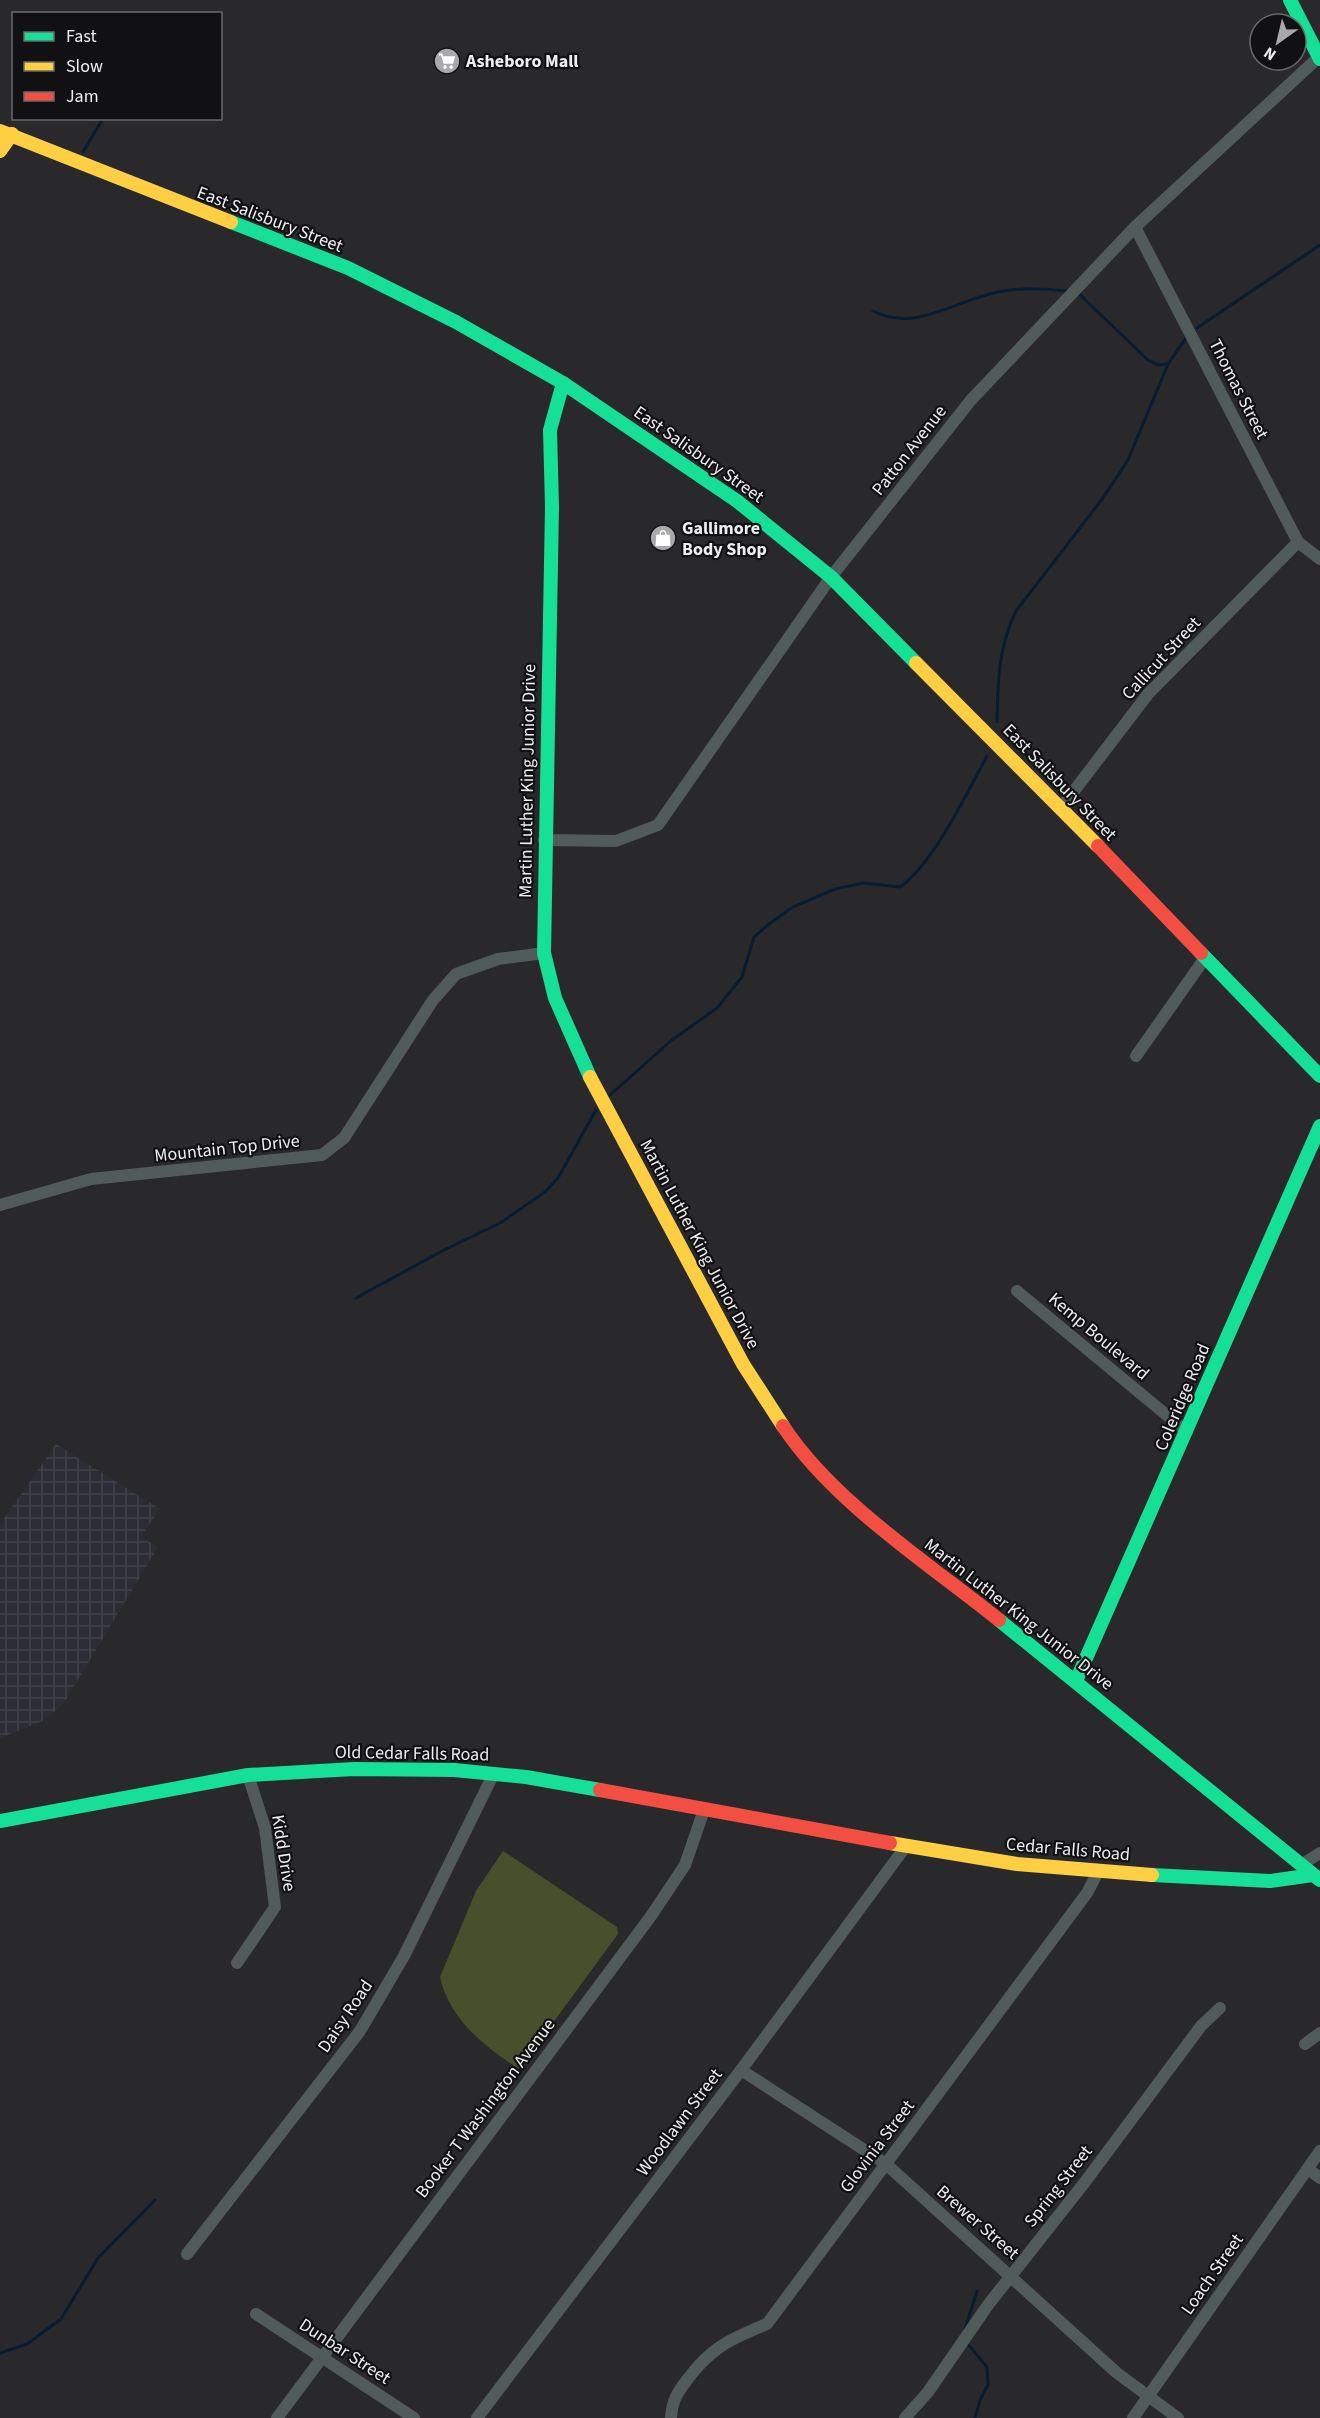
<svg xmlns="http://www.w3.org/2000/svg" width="1320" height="2418" viewBox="0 0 1320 2418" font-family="'Source Sans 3',sans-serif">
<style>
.industrial{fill:url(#industrial-grid)}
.pitch{fill:#484f2b}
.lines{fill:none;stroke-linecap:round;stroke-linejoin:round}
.stream{stroke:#061c32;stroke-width:3}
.street{stroke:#505b5a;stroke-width:12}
.fast{stroke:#16e098;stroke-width:14}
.slow{stroke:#ffcf43;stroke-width:14}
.jam{stroke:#f24e42;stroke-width:14}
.labels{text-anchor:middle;stroke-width:4.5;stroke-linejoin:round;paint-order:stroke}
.poi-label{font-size:18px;font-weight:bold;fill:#eeeef1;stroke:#111113;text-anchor:start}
.street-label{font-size:18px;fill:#eeeef1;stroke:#111113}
</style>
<defs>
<pattern id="industrial-grid" width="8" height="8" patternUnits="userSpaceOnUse" patternTransform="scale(1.5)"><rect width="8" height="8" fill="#2c2c36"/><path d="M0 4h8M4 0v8" fill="none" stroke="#41414a"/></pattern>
</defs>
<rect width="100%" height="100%" fill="#29292c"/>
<polygon class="industrial" points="56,1444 160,1509 141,1537 158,1547 64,1703 43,1721 0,1738 0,1524"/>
<path class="pitch" d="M503 1851 617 1927 618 1934 519 2069C485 2047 449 2019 440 1977L476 1891Z"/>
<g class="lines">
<g class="stream">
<polyline points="83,152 103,118"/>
<polyline points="1078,293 1148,360 1158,365 1168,364"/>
<path d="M873 311C917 333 955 300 998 292 1021 287 1046 289 1068 291"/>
<polyline points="1197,328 1320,245"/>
<path d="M997 722C998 682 998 648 1016 611L1103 498 1128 460 1168 364 1186 338"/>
<path d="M610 1095 672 1040 717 1008 742 977 754 937 769 924 793 907 835 889 864 883 900 887C933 864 967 793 987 756"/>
<polyline points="356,1298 442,1251 500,1223 545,1192 558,1178 596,1110"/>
<polyline points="965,2329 977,2291"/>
<polyline points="967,2343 987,2367 988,2385 980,2400 975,2418"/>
<polyline points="0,2353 27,2344 61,2319 98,2258 155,2200"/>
</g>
<g class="street">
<polyline points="1135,227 1298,542 1320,559"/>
<polyline points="1061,808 1148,694 1298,542"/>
<polyline points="544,840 616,841 658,825 831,577 971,400 1135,227 1319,57"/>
<polyline points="1136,1056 1205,958"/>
<polyline points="0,1205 91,1179 322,1155 344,1138 433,1000 456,974 498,959 544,953"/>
<polyline points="1017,1291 1187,1432"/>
<polyline points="1301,1865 1320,1853"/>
<polyline points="237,1963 275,1907 265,1828 248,1775"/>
<polyline points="1305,2044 1320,2033"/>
<polyline points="741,2070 886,2164 1117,2373 1178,2418"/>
<polyline points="1308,2169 1320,2178"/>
<polyline points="187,2254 360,2031 404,1956 494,1773"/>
<polyline points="256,2314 414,2418"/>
<polyline points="277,2418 651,1916 685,1865 704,1810"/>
<polyline points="477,2418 741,2070 906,1846"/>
<path d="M671 2418C672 2401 677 2393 687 2380 711 2347 731 2339 767 2324L1087 1893 1098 1872"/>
<polyline points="905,2418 928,2392 988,2305 1085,2182 1201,2026 1220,2008"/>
<polyline points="1133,2418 1320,2151"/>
</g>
<g class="fast">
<polyline points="1290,0 1320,59"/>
<polyline points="231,222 348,268 456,322 563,383 737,501 831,577 916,663"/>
<polyline points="563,383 550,430 552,507 544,953 555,998 590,1077"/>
<polyline points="1201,953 1320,1076"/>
<polyline points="999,1620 1320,1880"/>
<polyline points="1076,1681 1320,1126"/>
<polyline points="0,1821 248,1775 354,1769 454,1770 526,1777 600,1790"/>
<polyline points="1152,1875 1270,1881 1313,1875"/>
</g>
<g class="slow">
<polyline points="0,131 231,222"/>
<polyline points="0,151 12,134"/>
<polyline points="916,663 1098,846"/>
<polyline points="590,1077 743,1364 783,1426"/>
<polyline points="890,1843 1017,1864 1152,1875"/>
</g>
<g class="jam">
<polyline points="1098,846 1201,953"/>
<path d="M783 1426C833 1502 928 1563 999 1620"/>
<polyline points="600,1790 890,1843"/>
</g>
</g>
<defs>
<g id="supermarket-disc" transform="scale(1.35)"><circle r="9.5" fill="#a9a9ac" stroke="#111113"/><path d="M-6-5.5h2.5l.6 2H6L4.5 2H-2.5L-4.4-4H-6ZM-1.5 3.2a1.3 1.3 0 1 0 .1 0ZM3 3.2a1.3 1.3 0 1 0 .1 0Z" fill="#fff"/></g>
<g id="shop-disc" transform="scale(1.35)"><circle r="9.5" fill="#a9a9ac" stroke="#111113"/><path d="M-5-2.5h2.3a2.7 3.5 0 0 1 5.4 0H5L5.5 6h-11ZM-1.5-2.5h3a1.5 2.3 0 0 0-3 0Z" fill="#fff"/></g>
</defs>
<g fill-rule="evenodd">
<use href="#supermarket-disc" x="447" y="61"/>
<use href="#shop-disc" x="663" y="538"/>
</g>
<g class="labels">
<g class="poi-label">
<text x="466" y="67">Asheboro Mall</text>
<text x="682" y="534">Gallimore<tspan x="682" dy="21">Body Shop</tspan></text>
</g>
<g class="street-label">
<text transform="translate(270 219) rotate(21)" y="6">East Salisbury Street</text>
<text transform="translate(1239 389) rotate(63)" y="6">Thomas Street</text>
<text transform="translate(909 450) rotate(-52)" y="6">Patton Avenue</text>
<text transform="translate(699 454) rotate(35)" y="6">East Salisbury Street</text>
<text transform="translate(1161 658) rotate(-47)" y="6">Callicut Street</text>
<text transform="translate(527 781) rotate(-89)" y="6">Martin Luther King Junior Drive</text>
<text transform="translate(1060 782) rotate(46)" y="6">East Salisbury Street</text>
<text transform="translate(227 1148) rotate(-6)" y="6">Mountain Top Drive</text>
<text transform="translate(700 1244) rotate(62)" y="6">Martin Luther King Junior Drive</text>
<text transform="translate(1099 1336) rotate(40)" y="6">Kemp Boulevard</text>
<text transform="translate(1182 1397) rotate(-67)" y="6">Coleridge Road</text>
<text transform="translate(1019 1614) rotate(38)" y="6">Martin Luther King Junior Drive</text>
<text transform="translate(412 1753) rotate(1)" y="6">Old Cedar Falls Road</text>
<text transform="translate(1068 1849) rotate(5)" y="6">Cedar Falls Road</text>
<text transform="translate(284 1853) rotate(81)" y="6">Kidd Drive</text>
<text transform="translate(345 2016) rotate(-56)" y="6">Daisy Road</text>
<text transform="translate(485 2108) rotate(-53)" y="6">Booker T Washington Avenue</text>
<text transform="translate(679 2122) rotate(-53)" y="6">Woodlawn Street</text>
<text transform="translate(877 2146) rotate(-53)" y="6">Glovinia Street</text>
<text transform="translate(1058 2186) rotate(-52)" y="6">Spring Street</text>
<text transform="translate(978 2222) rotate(41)" y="6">Brewer Street</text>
<text transform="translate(1212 2274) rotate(-55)" y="6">Loach Street</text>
<text transform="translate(345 2351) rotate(33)" y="6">Dunbar Street</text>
</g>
</g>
<rect x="12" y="12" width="210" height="108" fill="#111113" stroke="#69696c" stroke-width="1.5"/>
<rect x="24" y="32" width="30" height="9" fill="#16e098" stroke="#69696c" stroke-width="1.5"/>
<text x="66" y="42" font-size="18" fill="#eeeef1">Fast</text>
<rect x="24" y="62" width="30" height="9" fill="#ffcf43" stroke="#69696c" stroke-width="1.5"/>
<text x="66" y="72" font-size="18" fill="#eeeef1">Slow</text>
<rect x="24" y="92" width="30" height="9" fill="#f24e42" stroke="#69696c" stroke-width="1.5"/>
<text x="66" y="102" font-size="18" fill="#eeeef1">Jam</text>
<g transform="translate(1278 42) rotate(214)"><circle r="28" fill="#111113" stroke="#69696c" stroke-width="1.5"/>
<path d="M0-4.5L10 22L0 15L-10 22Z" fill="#a9a9ac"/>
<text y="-9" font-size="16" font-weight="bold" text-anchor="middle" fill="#eeeef1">N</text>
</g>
</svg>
